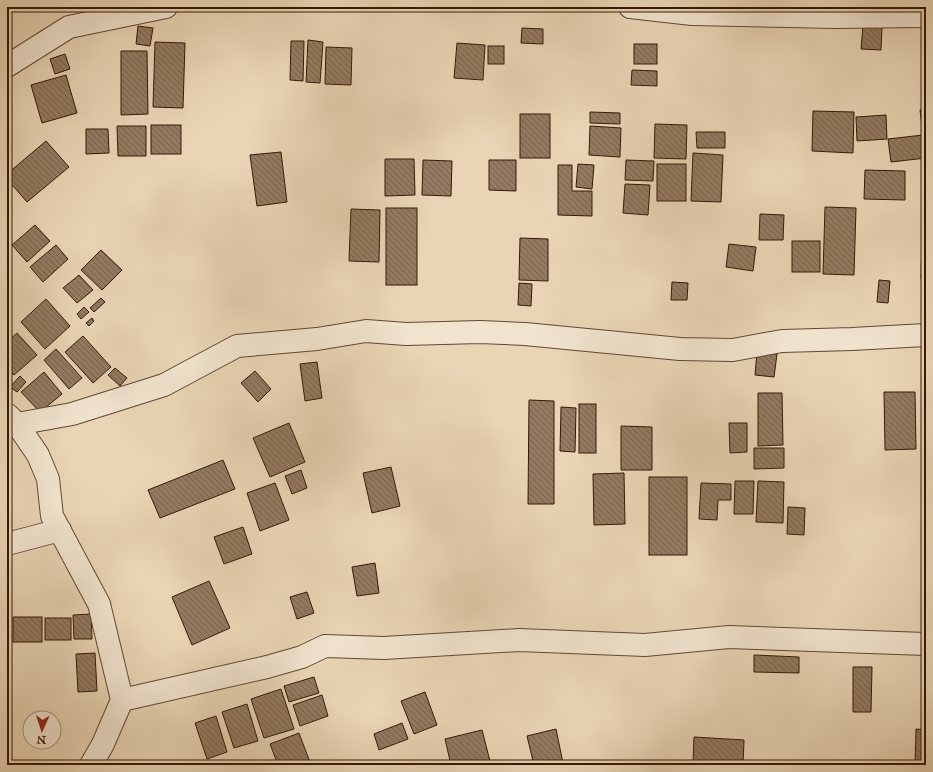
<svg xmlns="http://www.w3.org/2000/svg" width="933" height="772" viewBox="0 0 933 772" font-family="'IM FELL Great Primer',serif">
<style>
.building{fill:url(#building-back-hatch);stroke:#361807}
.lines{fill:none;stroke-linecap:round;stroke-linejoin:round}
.minor-casing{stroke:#634732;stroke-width:24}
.minor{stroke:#f1e4cf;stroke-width:22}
</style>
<defs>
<pattern id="building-back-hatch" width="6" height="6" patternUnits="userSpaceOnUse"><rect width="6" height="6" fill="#937a61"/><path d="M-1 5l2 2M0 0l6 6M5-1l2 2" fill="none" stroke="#79634e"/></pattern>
</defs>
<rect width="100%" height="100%" fill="#e9d5b5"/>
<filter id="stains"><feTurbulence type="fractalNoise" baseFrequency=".005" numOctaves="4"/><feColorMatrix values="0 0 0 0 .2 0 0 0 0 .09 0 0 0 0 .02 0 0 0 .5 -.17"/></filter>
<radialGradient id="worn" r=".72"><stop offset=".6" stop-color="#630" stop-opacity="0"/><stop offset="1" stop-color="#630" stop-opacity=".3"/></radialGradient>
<g class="building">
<polygon points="138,26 153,28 150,46 136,44"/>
<polygon points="863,26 882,27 881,50 861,49"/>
<polygon points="522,28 543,29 543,44 521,43"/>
<polygon points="308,40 323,42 320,83 306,82"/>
<polygon points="291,41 304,41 303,81 290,80"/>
<polygon points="155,42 185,43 183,108 153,107"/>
<polygon points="457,43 485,45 483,80 454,78"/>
<rect x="634" y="44" width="23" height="20"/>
<rect x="488" y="46" width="16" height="18"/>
<polygon points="326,47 352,48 351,85 325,84"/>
<polygon points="121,51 147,51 148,114 121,115"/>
<polygon points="65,54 70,69 55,74 50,59"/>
<polygon points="632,70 657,71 657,86 631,85"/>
<polygon points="66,75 77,113 42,123 31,85"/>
<polygon points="920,110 926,110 926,158 891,162 888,139 923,135"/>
<polygon points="813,111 854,112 853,153 812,151"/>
<polygon points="590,112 620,113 620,124 590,123"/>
<rect x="520" y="114" width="30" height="44"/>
<polygon points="886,115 887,139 857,141 856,117"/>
<polygon points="655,124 687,125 686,159 654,158"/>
<rect x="151" y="125" width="30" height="29"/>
<polygon points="117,126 146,126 146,156 118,156"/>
<polygon points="590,126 621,128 620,157 589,155"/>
<polygon points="86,129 108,129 109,153 86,154"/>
<polygon points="696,132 725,132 725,148 697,148"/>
<polygon points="46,141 69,167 27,202 7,179 7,174"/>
<polygon points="281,152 287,202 257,206 250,155"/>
<polygon points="693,153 723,155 721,202 691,201"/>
<polygon points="385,159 414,159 415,195 385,196"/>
<polygon points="423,160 452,161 451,196 422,195"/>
<polygon points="489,160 516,160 516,191 489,190"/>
<polygon points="626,160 654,161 653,181 625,180"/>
<polygon points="578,164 594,165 592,189 576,187"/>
<rect x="657" y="164" width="29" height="37"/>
<polygon points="558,165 572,165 572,191 592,191 592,216 558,215"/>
<polygon points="865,170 905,171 905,200 864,199"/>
<polygon points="625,184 650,185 648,215 623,213"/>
<polygon points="825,207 856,208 854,275 823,274"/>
<rect x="386" y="208" width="31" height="77"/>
<polygon points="351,209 380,210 379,262 349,261"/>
<polygon points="760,214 784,215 783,240 759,240"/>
<polygon points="35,225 50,241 27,262 12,245"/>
<polygon points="922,235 926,235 926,279 921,279"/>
<polygon points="520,238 548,239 548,281 519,280"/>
<rect x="792" y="241" width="28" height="31"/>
<polygon points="729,244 756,247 753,271 726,267"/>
<polygon points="56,245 68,259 43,282 30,267"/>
<polygon points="101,250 122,270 102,290 81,270"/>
<polygon points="79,275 93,290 77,303 63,288"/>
<polygon points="879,280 890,281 888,303 877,302"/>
<polygon points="672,282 688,283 687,300 671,300"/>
<polygon points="519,283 532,284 531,306 518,305"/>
<polygon points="101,298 105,302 94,312 90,308"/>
<polygon points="46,299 70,326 45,349 21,322"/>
<polygon points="84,307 89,312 81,319 77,314"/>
<polygon points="92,318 94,321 89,326 86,323"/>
<polygon points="17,333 37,355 14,375 7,367 7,342"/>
<polygon points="83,336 111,367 93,383 65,352"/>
<polygon points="56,349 82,378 69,389 44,360"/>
<polygon points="757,352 777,354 774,377 755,375"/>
<polygon points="317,362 322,398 305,401 300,364"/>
<polygon points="115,368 127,378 120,386 108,375"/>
<polygon points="255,371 271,389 258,402 241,383"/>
<polygon points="44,372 62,394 40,412 21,392"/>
<polygon points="20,376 26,382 17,392 10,387"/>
<polygon points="884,392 915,392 916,449 885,450"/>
<polygon points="758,393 782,393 783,445 758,446"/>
<polygon points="529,400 554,401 554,504 528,504"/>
<rect x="579" y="404" width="17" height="49"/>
<polygon points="561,407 576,408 575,452 560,451"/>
<polygon points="289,423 305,462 270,477 253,438"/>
<polygon points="729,423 747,423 747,452 730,453"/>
<polygon points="621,426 652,427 652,470 621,470"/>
<polygon points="754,448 784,448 784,468 754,469"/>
<polygon points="223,460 235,489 160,518 148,490"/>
<polygon points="391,467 400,506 372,513 363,473"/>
<polygon points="301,470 307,488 292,494 285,476"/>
<polygon points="624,473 625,524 594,525 593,474"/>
<rect x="649" y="477" width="38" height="78"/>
<polygon points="735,481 754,481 753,514 734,514"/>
<polygon points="758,481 784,482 783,523 756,522"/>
<polygon points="275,483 289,520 260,531 247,493"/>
<polygon points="701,483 731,484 731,500 718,500 717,520 699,519"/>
<polygon points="788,507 805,508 804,535 787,534"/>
<polygon points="243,527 252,554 224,564 214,537"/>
<polygon points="375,563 379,593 357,596 352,567"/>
<polygon points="209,581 230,628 192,645 172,597"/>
<polygon points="307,592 314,613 297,619 290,597"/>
<polygon points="91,614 92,639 74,639 73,615"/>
<rect x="13" y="617" width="29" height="25"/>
<rect x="45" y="618" width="26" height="22"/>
<polygon points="95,653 97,691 78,692 76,654"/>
<polygon points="754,655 799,657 799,673 754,672"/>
<polygon points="853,667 872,667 871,712 853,712"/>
<polygon points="314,677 319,693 289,702 284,686"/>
<polygon points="281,689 294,729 264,738 251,699"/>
<polygon points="425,692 437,725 414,734 401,701"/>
<polygon points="322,695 328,716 300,726 293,705"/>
<polygon points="247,704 258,741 234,748 222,712"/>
<polygon points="216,716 227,752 207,759 195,723"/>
<polygon points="402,723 408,739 379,750 374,734"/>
<polygon points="556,729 563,763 552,765 534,765 527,736"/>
<polygon points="916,729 926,730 926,765 915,765"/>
<polygon points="482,730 491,765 451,765 445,739"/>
<polygon points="299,733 311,765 278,765 270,744"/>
<polygon points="694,737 744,740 743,765 693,765"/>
</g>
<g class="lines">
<g class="minor-casing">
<g id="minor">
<polyline points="630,7 692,14 835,17 926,16"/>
<polyline points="7,66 69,27 166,7"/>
<polyline points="8,415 17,424 38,455 48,479 52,516 99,604 122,700 103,744 91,765"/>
<polyline points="17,424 72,414 164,385 237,346 317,339 366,331 406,334 480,332 525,334 680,349 733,350 782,341 852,339 926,335"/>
<polyline points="7,544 60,530"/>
<polyline points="122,700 267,667 302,657 325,646 384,648 519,640 645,645 729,637 926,644"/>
</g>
</g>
<use href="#minor" class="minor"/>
</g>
<rect width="933" height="772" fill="none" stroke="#e9d5b5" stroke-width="24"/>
<rect x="8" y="8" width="917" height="756" fill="none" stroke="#361807" stroke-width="2"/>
<rect x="12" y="12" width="909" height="748" fill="none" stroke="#361807"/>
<g transform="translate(42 730) rotate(183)"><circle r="19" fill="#f1e4cf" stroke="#a6927f"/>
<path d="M0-3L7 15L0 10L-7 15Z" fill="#8f2418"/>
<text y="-6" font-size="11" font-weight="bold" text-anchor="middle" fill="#361807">N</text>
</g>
<rect width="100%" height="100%" filter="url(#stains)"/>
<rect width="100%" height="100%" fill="url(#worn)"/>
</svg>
